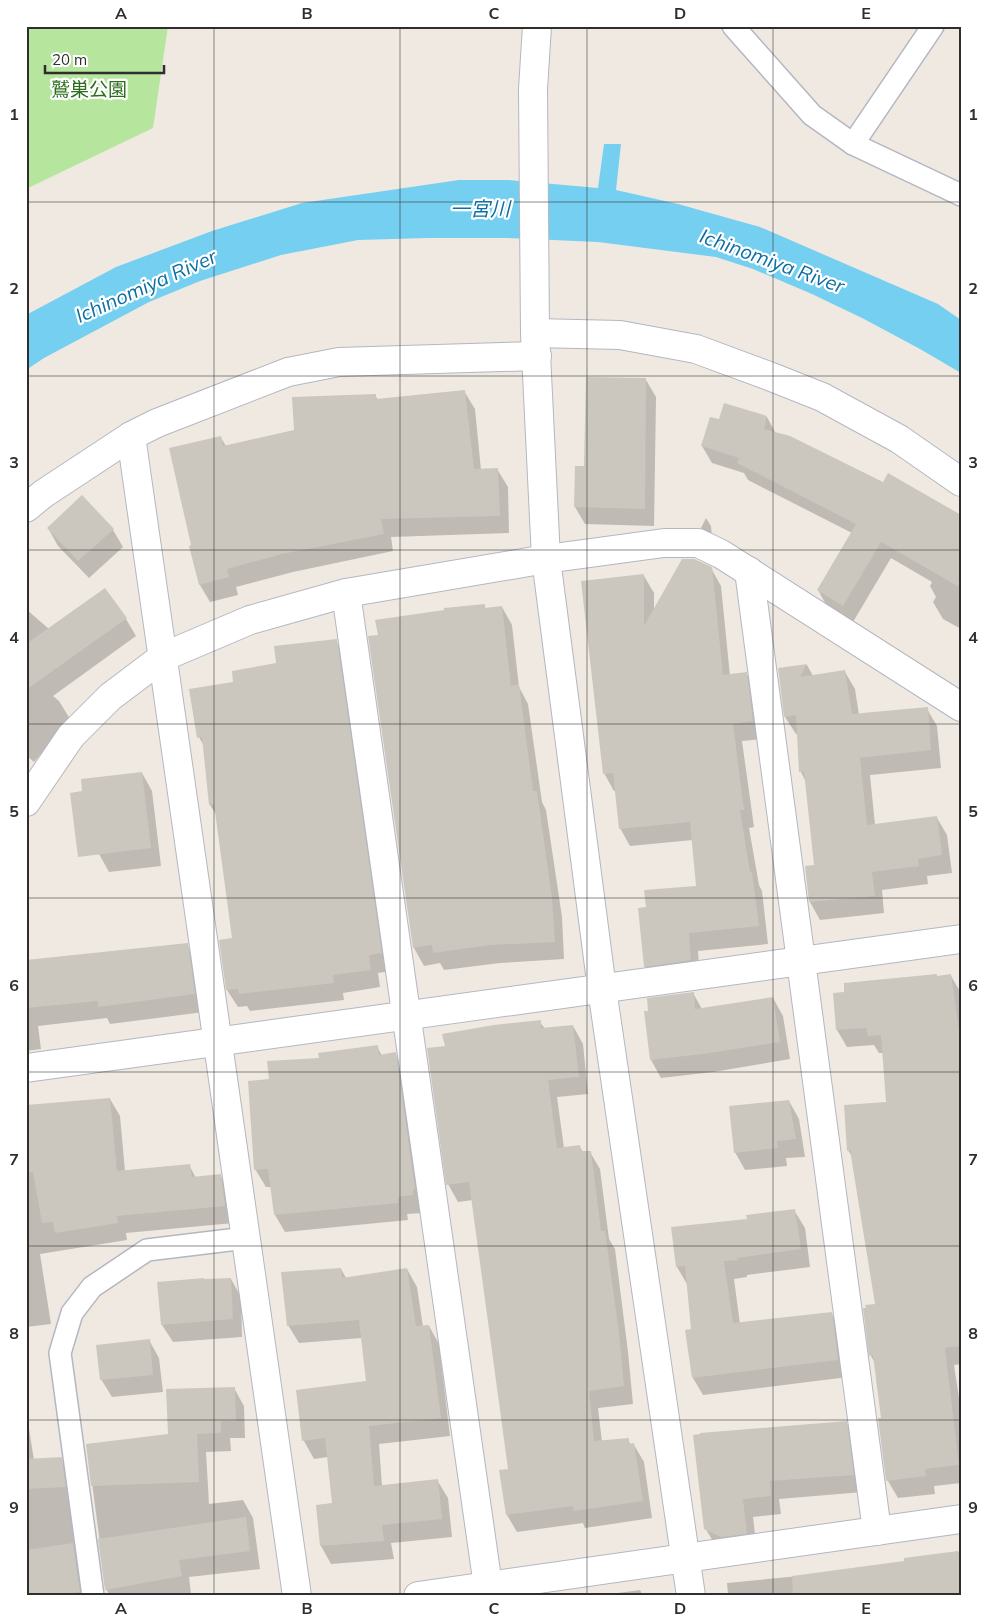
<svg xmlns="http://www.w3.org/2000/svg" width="987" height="1622" viewBox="0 0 987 1622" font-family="Mulish,'Noto Sans JP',sans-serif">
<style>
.green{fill:#b6e59e}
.water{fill:#75cff0}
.shadow{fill:#0003}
.building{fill:#cbc7bf}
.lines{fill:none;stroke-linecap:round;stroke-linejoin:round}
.lane-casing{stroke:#b4b7c1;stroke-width:24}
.street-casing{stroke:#b4b7c1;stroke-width:30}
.secondary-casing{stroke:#b4b7c1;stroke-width:30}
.lane{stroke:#fff;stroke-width:21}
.street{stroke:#fff;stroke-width:28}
.secondary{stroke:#fff;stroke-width:28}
.grid{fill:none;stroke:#2e2e2e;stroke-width:1;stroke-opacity:0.55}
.labels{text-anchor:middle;stroke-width:4.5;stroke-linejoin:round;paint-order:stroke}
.park-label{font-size:19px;fill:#2c6e1b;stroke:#fff}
.water-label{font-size:20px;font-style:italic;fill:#0d6fa3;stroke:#fff}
.neatline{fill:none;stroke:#2e2e2e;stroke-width:2}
.grid-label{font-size:16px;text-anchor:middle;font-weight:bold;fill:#2e2e2e}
</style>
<rect width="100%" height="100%" fill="#efe9e1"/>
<polygon class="green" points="26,26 168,26 153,128 26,189"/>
<polygon class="water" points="604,144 621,144 616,190 678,204 760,227 938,304 961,320 961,373 920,349 864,319 812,294 753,269 716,257 598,242 506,238 427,238 358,240 281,255 200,281 149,302 44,358 26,370 26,315 116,267 212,231 302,203 459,180 508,180 598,188"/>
<g class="shadow">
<polygon points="646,380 656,397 654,526 585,524 575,507 586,468"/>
<polygon points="464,391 475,409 481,470 497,469 508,487 509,533 391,537 393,551 293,572 236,587 238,595 210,602 200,585 193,546 221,438 226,446 295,431 375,395 378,400"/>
<polygon points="767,417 776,434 961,523 961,629 943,619 933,602 936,597 930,586 932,582 891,558 853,622 828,608 818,590 852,533 748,480 744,473 712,463 702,446 720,421"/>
<polygon points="706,518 711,526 712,538 706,536 701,528"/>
<polygon points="48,528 113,530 123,547 89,578 58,546"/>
<polygon points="711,568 721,586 730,676 746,673 756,691 763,739 742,741 754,827 749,828 759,885 762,891 768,944 698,951 700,978 655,984 645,967 647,908 698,887 693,840 630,846 620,828 616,791 614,791 604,773 644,576 654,593 654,611"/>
<polygon points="105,589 126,619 136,636 53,696 59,701 70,719 34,762 26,755 26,609 49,629"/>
<polygon points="484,605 486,609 502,607 512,625 519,687 528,704 542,802 546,810 562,917 564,959 500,963 444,970 440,963 424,966 414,948 379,636"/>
<polygon points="336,641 346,658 391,971 378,973 380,987 343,993 344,1000 250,1011 247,1006 238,1007 227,990 233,939 217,816 210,805 205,748 199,737 235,683"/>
<polygon points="807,665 813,676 845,672 855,689 859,715 927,709 937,726 941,768 870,775 875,825 937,818 947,835 952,873 927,876 928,884 882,890 884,913 820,920 810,902 815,866 806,782 801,772 798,734 796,734 785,717 779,669"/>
<polygon points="142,773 152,791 161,866 109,872 99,854 84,792"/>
<polygon points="187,945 197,963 204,1012 110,1024 107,1018 38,1026 41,1049 26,1051 26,962"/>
<polygon points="951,976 961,993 961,1364 954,1365 961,1411 961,1483 934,1486 935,1494 898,1498 888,1481 876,1365 871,1356 877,1305 853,1159 848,1150 887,1103 884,1053 879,1053 874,1045 847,1047 837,1030 834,994"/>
<polygon points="693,993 702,1009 773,998 783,1016 790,1059 713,1072 661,1078 651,1060"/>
<polygon points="540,1022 545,1029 573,1026 583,1044 588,1094 557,1097 564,1148 580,1147 583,1152 590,1152 600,1169 609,1239 615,1249 628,1352 633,1404 598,1408 602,1442 628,1440 631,1445 634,1445 644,1462 652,1518 585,1528 583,1523 517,1532 507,1515 501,1471 509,1470 473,1200 458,1202 448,1184 446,1047"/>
<polygon points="377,1046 382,1056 395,1054 406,1072 423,1213 407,1214 408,1220 285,1232 275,1215 271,1187 266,1187 255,1169 270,1080 320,1059"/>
<polygon points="110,1099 120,1116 125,1171 189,1165 196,1178 220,1175 230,1192 234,1223 126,1233 127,1240 40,1254 51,1324 26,1327 26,1106"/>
<polygon points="789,1101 799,1119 805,1157 786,1158 787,1166 745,1170 735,1152"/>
<polygon points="794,1210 805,1228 810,1267 747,1275 747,1277 734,1279 740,1324 831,1313 842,1331 848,1377 703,1395 693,1378 693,1330 687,1284 677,1267 748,1220"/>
<polygon points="341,1269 346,1278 407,1269 417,1287 423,1327 429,1326 439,1344 450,1436 379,1444 382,1486 437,1480 448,1498 452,1537 391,1543 394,1559 331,1564 321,1546 318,1506 334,1505 328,1457 314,1459 304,1441 297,1392 367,1382 362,1338 299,1343 288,1325"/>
<polygon points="231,1279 241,1297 242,1337 173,1342 162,1325"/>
<polygon points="149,1340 159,1358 163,1392 112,1397 101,1379"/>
<polygon points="234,1388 244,1406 245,1438 230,1438 231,1451 206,1452 209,1504 243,1500 253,1518 260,1569 189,1577 191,1594 181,1596 110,1596 106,1589 87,1445 169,1435"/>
<polygon points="26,1410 34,1460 61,1459 71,1476 87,1596 26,1596"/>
<polygon points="846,1422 856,1440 863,1492 779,1499 781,1514 753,1517 757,1551 716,1546 705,1528 701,1435"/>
<polygon points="961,1552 961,1596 719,1596 728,1594 727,1583 799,1576 906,1562 905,1559"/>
<polygon points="640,1590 643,1596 596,1596"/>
</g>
<g class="building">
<polygon points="586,377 646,378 645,509 574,507 575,466 584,466"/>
<polygon points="465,390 474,469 498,468 500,516 381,519 384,534 282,554 227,569 229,577 199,585 189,546 191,545 169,448 221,436 223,446 294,430 292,397 376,394 376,399"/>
<polygon points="724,403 767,416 764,429 790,436 883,482 888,473 961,515 961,588 881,542 843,606 817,590 856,524 737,463 739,458 701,446 710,417 719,419"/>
<polygon points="82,495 114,529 78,561 47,528"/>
<polygon points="682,559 694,559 712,567 723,675 747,672 753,721 733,724 744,810 740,810 750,872 752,872 759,926 689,933 691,960 644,967 638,908 646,907 644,890 696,886 690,822 619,829 613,773 603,774 581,581 644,574 644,626"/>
<polygon points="105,588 127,618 26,690 26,644"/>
<polygon points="485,604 485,608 502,606 511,686 519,684 533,791 537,791 552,898 555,942 490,945 433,953 432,945 413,948 368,636 378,635 375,620 444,610 444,608"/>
<polygon points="337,639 382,953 369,955 371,970 333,975 334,983 239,994 238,989 226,990 219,940 232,938 214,804 209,805 202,737 197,738 189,689 233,682 232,671 276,663 274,646"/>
<polygon points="807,664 800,677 845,670 852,714 928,707 931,750 860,758 867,825 937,816 942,855 918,859 919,866 872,872 875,896 809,902 805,866 814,865 804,772 799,772 796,715 784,717 778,668"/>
<polygon points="142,772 151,848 78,857 70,793 82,791 81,779"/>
<polygon points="188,943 195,994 98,1007 98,1001 26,1008 26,960"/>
<polygon points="937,974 937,976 951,974 961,1043 961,1346 945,1348 959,1465 925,1469 926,1476 886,1481 878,1418 881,1418 873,1355 869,1356 863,1308 866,1308 865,1305 875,1304 850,1150 847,1151 844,1105 886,1102 881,1035 868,1036 866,1028 836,1030 833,993 844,992 844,983"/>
<polygon points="694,992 695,1009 773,997 780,1042 703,1054 650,1060 644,1011 648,1011 647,998"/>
<polygon points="541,1020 541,1028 573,1025 579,1077 548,1080 557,1148 580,1145 581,1151 591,1151 601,1231 605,1231 619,1333 624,1386 589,1391 594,1441 629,1438 629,1444 634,1443 643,1501 574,1511 573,1506 506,1515 499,1470 508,1469 469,1182 446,1185 427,1048 445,1046 442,1034 494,1025"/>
<polygon points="378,1045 379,1055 396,1052 415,1189 413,1189 413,1195 398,1197 398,1203 274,1215 268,1169 254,1170 248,1081 269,1079 267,1061 319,1058 318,1053"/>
<polygon points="110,1098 117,1171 190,1164 192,1177 221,1174 225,1206 117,1216 118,1223 55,1233 53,1222 42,1223 33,1172 26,1173 26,1105"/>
<polygon points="789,1100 796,1139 777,1141 778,1148 734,1153 729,1106"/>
<polygon points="795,1209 801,1249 737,1258 738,1260 724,1261 733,1323 832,1312 838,1360 692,1378 685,1330 691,1329 685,1266 676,1267 671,1227 747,1219 746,1215"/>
<polygon points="341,1268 342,1278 407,1268 416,1326 429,1325 441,1418 369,1426 374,1486 438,1479 442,1519 382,1525 384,1541 320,1546 316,1505 332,1503 325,1438 302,1441 296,1390 366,1381 359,1320 287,1326 281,1272"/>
<polygon points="204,1278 204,1279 231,1278 233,1319 161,1325 157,1282"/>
<polygon points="150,1339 153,1375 100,1380 96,1345"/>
<polygon points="235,1387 236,1421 221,1421 221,1433 197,1434 199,1482 91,1486 86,1444 168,1434 166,1389"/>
<polygon points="847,1421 854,1475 770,1481 771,1496 743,1499 747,1534 721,1537 704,1529 693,1435 700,1434 700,1433"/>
<polygon points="62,1457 66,1487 26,1489 26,1459"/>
<polygon points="246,1517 250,1551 179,1560 182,1576 105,1590 98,1539"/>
<polygon points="73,1543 80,1592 60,1594 60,1596 26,1596 26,1550"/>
<polygon points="958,1551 961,1570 961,1596 793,1596 792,1576 904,1561 904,1558"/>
</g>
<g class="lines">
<g class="lane-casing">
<g id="lane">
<polyline points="733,26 812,115 853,144 961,195"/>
<polyline points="853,144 933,26"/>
<polyline points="93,1596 60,1353 72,1313 92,1287 147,1250 246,1238"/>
</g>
</g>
<g class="street-casing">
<g id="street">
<polyline points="535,333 620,335 696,349 769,376 822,397 899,439 961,482"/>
<polyline points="131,436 297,1596"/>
<polyline points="26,508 43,494 131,436 157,423 288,372 339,362 537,356"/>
<polyline points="749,571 877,1531"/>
<polyline points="346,593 488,1586"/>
<polyline points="26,802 71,736 110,697 163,657 250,620 346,593 546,559 664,543 698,543 721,554 961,707"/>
<polyline points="26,1068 961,939"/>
<polyline points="418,1596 961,1519"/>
</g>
</g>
<g class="secondary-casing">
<polyline id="secondary" points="537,26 533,89 535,333 546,559 602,989 691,1596"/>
</g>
<use href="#lane" class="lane"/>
<use href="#street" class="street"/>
<use href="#secondary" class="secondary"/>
</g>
<path class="grid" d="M214 26V1596M400 26V1596M587 26V1596M773 26V1596M26 202H961M26 376H961M26 550H961M26 724H961M26 898H961M26 1072H961M26 1246H961M26 1420H961"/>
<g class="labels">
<g class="park-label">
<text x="89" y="96">鷲巣公園</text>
</g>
<g class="water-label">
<text x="480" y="216">一宮川</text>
<text transform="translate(772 261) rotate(20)" y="7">Ichinomiya River</text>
<text transform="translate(146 286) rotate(-24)" y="7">Ichinomiya River</text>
</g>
</g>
<rect width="987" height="1622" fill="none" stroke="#ffffff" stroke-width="55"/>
<path d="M45 65v8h119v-8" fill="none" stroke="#2e2e2e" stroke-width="2.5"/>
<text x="52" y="65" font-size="15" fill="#2e2e2e" stroke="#ffffff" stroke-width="4" paint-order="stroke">20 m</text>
<rect x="28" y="28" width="932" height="1566" class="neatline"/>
<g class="grid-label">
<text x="121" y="19">A</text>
<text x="307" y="19">B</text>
<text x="494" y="19">C</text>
<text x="680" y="19">D</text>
<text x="866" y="19">E</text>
<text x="14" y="120">1</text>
<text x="973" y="120">1</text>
<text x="14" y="294">2</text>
<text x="973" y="294">2</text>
<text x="14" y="468">3</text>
<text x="973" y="468">3</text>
<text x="14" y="643">4</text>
<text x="973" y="643">4</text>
<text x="14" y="817">5</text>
<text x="973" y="817">5</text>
<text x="14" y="991">6</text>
<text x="973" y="991">6</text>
<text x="14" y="1165">7</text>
<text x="973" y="1165">7</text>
<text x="14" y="1339">8</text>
<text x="973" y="1339">8</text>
<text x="14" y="1513">9</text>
<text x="973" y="1513">9</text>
<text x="121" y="1614">A</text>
<text x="307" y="1614">B</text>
<text x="494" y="1614">C</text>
<text x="680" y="1614">D</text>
<text x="866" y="1614">E</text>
</g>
</svg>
